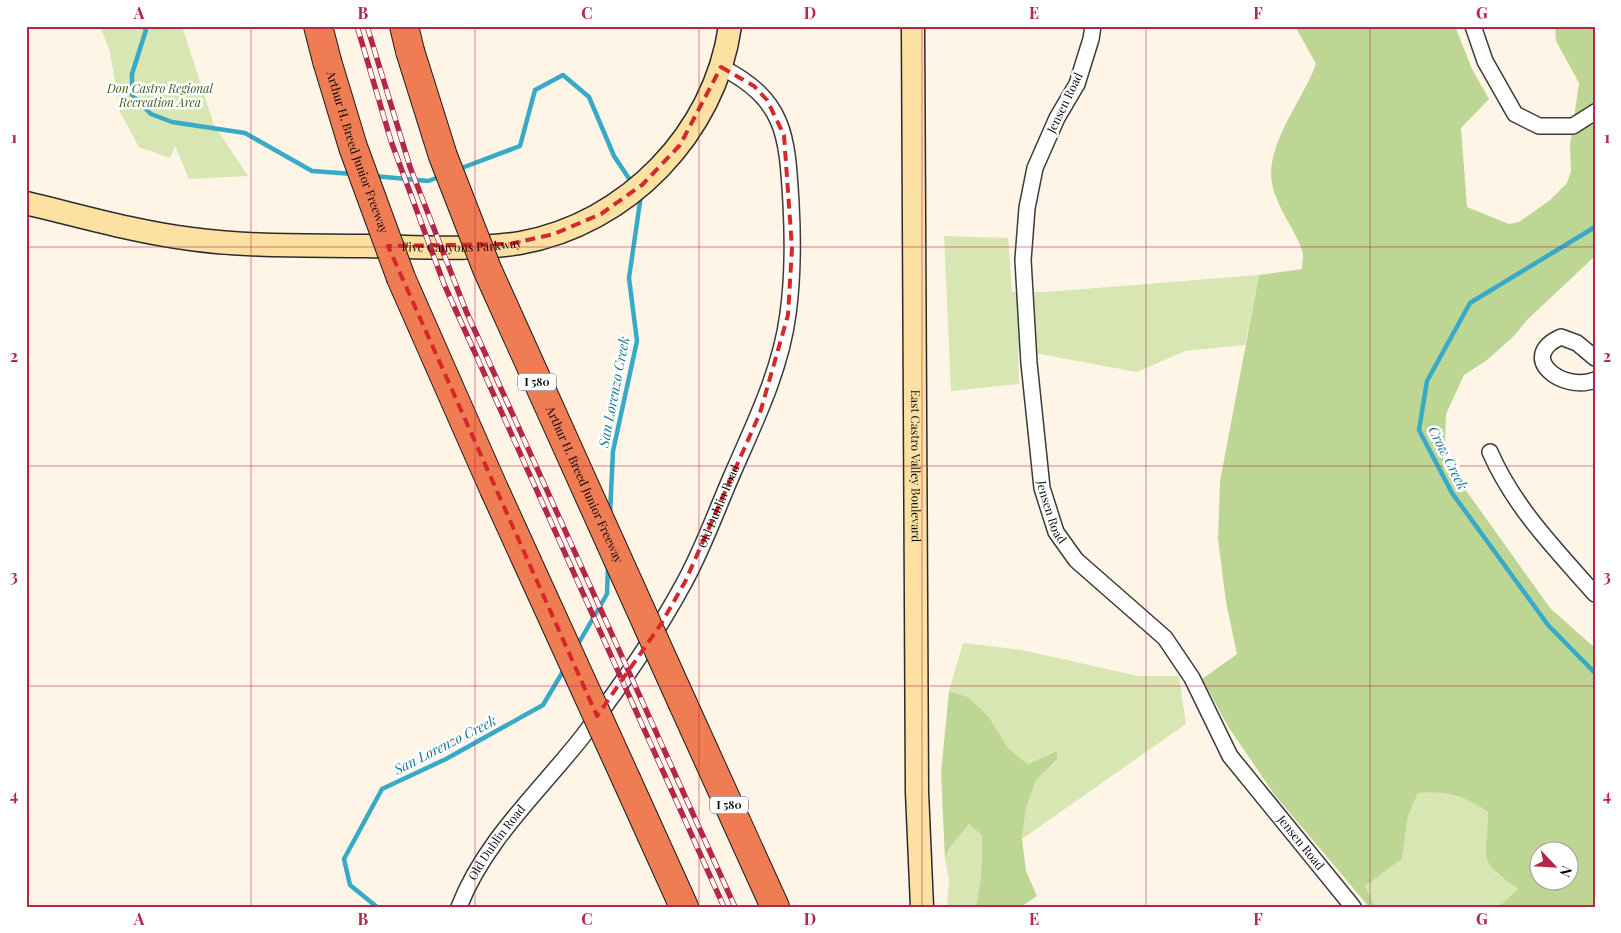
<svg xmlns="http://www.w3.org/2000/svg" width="1621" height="933" viewBox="0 0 1621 933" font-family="'Playfair Display',serif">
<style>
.green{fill:#d7e6b3}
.forest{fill:#bed693;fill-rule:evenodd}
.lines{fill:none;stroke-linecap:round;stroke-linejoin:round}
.stream{stroke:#37aac8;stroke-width:4.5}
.street-casing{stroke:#3c3c3c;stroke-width:18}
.secondary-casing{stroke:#2b2b2b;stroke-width:25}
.highway-casing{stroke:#1a1a1a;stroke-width:30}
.street{stroke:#fff;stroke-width:15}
.secondary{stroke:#fde1a3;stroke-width:22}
.highway{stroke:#f07c53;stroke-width:28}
.rail-casing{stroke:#b42749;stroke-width:5.5}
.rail{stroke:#fff;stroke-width:4;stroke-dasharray:11;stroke-linecap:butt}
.highway-bridge-casing{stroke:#1a1a1a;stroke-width:30;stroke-linecap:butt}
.highway-bridge{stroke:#f07c53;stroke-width:28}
.marked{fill:none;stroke:#d62828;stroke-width:4;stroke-dasharray:10 6;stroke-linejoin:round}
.grid{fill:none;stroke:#b42749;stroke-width:1;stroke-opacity:0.55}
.labels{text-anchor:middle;stroke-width:5;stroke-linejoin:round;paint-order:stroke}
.shield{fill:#fff;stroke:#535353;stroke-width:1}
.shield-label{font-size:11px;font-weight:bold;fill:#090909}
.park-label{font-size:12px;font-style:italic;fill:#375e1d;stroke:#fff}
.street-label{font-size:12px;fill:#090909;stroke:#fff}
.water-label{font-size:14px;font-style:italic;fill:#197795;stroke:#fff}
.neatline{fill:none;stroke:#b42749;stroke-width:2}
.grid-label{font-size:16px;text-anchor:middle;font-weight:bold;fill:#b42749}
</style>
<rect width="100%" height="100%" fill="#fef5e7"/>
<g class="green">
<polygon points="100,26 182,26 214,125 248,176 189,179 175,146 170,158 139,147 120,112 110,52"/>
<polygon points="944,236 1008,238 1012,292 1046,292 1259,275 1245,345 1185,351 1137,372 1018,350 1019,384 951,391"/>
<polygon points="963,643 1022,650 1138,676 1179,676 1186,724 1022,839 1026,808 1036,780 1057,761 1057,751 1028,764 1008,748 989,717 968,697 949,691"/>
<polygon points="1437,791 1472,801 1488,812 1488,833 1495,873 1518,889 1498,907 1375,907 1365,886 1402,859 1408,816 1418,793"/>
<polygon points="969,824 982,834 981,877 976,907 947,907 949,879 945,859 948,848"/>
</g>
<g class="forest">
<path d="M1295 26H1455L1472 69 1489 99 1461 128 1467 207 1509 224 1519 222 1550 200 1567 183 1571 171 1570 145 1579 83 1556 41 1555 26H1595V256L1527 320 1513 337 1487 360 1464 375 1446 414 1445 450 1460 482 1550 608 1595 648V907H1498L1518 889C1474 859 1488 859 1488 812 1467 797 1444 790 1418 793L1408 816 1402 859 1365 886 1375 907H1369L1274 794 1229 728 1202 679 1237 654 1226 602 1218 539 1220 481 1259 275 1302 269C1302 263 1304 256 1302 250 1294 228 1277 208 1272 184 1265 144 1303 100 1316 64ZM1538 850H1568V880H1538Z"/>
<polygon points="949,691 968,697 989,717 1008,748 1028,764 1057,751 1057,760 1036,780 1026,808 1022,839 1026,871 1037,896 1021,907 976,907 981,877 982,835 969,824 949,848 945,859 941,773"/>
</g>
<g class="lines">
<g class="stream">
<polyline points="143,26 146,30 132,74 132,95 151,114 172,122 245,133 312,171 354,174"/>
<polyline points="459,169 520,146 535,90 563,75 589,97 614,156 632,183"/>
<polyline points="374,176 428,181 442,176"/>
<polyline points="1595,227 1470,303 1427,381 1419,430 1452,493 1548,625 1595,673"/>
<polyline points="610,514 613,451 637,341 629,278 641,195"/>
<polyline points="577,646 607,594 608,566"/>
<polyline points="377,907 350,885 344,859 382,789 446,759 543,705 565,668"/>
</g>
<g class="street-casing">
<g id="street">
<path id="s1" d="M1093 26 1091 39 1077 84 1057 118 1035 168 1027 208 1023 260 1029 363 1042 488 1056 532 1076 560 1165 638 1192 678 1230 756 1353 907"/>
<polyline points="1473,26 1485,61 1515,114 1539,126 1573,126 1595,112"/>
<path d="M1595 358 1577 343 1561 337C1516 357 1563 393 1595 380"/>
<path d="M1490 452C1514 507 1555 549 1595 594"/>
<path id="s2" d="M459 907C485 840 539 792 583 736 620 687 655 637 684 583 704 547 718 506 735 468 757 418 781 368 788 314 793 277 793 239 791 203 787 136 786 100 721 67"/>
</g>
</g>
<g class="secondary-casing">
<g id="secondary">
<path id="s3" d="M913 26 917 792 922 907"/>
<path id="s4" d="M26 203C81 216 135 232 191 239 250 247 309 245 368 246 419 247 471 251 520 243 627 224 715 133 730 26"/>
</g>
</g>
<g class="highway-casing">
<g id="highway">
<polyline points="318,26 327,61"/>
<polyline points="404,26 410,51"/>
<polyline points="401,278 494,489"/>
<polyline points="683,704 775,907"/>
<polyline points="627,781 684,907"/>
</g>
</g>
<use href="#street" class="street"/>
<use href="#secondary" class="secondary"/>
<use href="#highway" class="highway"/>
<g class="rail-casing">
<g id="rail">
<polyline points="357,26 391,141 444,284 724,907"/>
<polyline points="367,26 410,167 466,311 735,907"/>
</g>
</g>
<use href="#rail" class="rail"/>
<g class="highway-bridge-casing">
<g id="highway-bridge">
<path id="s5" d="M410 51 443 156 487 269 683 704"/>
<path id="s6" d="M327 61 353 147 401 278"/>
<polyline points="494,489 627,781"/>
</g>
</g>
<use href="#highway-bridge" class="highway-bridge"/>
</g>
<path class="marked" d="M721 67 754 86 767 100 784 135 792 248 788 315 760 413 685 582 661 624 597 716 388 246 510 244 554 234 601 214 642 185 680 145Z"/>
<path class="grid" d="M251 26V907M475 26V907M699 26V907M922 26V907M1146 26V907M1370 26V907M26 247H1595M26 466H1595M26 686H1595"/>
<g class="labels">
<g class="shield">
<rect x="518" y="373.5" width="38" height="17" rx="4"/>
<rect x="710" y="796.5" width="38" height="17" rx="4"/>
</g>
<g class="shield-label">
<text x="537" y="386">I 580</text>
<text x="729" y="809">I 580</text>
</g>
<g class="park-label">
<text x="160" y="93">Don Castro Regional<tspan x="160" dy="14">Recreation Area</tspan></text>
</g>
<g class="street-label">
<text transform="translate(1065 103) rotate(-64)" y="4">Jensen Road</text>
<text dy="4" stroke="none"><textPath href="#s6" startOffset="96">Arthur H. Breed Junior Freeway</textPath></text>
<text dy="4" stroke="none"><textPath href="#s4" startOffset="440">Five Canyons Parkway</textPath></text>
<text dy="4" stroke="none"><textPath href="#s3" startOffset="440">East Castro Valley Boulevard</textPath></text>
<text dy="4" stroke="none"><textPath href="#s5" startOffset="468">Arthur H. Breed Junior Freeway</textPath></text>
<text dy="4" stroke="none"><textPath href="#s2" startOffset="480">Old Dublin Road</textPath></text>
<text dy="4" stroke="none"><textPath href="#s1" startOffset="502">Jensen Road</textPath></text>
<text dy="4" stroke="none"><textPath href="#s2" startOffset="75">Old Dublin Road</textPath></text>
<text dy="4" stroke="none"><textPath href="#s1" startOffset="922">Jensen Road</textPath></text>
</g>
<g class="water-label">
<text transform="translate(614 392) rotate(-79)" y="5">San Lorenzo Creek</text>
<text transform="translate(1448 458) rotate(63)" y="5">Crow Creek</text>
<text transform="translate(445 745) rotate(-27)" y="5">San Lorenzo Creek</text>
</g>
</g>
<rect width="1621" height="933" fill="none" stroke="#ffffff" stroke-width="55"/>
<g transform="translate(1554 866) rotate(115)"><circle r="24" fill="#ffffff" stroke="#9d9d9d"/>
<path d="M0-4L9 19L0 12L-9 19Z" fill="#b42749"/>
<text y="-8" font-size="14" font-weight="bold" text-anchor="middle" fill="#090909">N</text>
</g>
<rect x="28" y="28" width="1566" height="878" class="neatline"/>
<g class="grid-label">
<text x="139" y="19">A</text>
<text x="363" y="19">B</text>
<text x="587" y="19">C</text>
<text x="810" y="19">D</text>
<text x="1034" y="19">E</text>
<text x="1258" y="19">F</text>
<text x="1482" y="19">G</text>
<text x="14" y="143">1</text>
<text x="1607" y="143">1</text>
<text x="14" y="362">2</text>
<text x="1607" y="362">2</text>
<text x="14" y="582">3</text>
<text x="1607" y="582">3</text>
<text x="14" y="801">4</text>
<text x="1607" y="801">4</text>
<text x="139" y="925">A</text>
<text x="363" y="925">B</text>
<text x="587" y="925">C</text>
<text x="810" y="925">D</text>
<text x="1034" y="925">E</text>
<text x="1258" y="925">F</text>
<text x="1482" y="925">G</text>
</g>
</svg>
